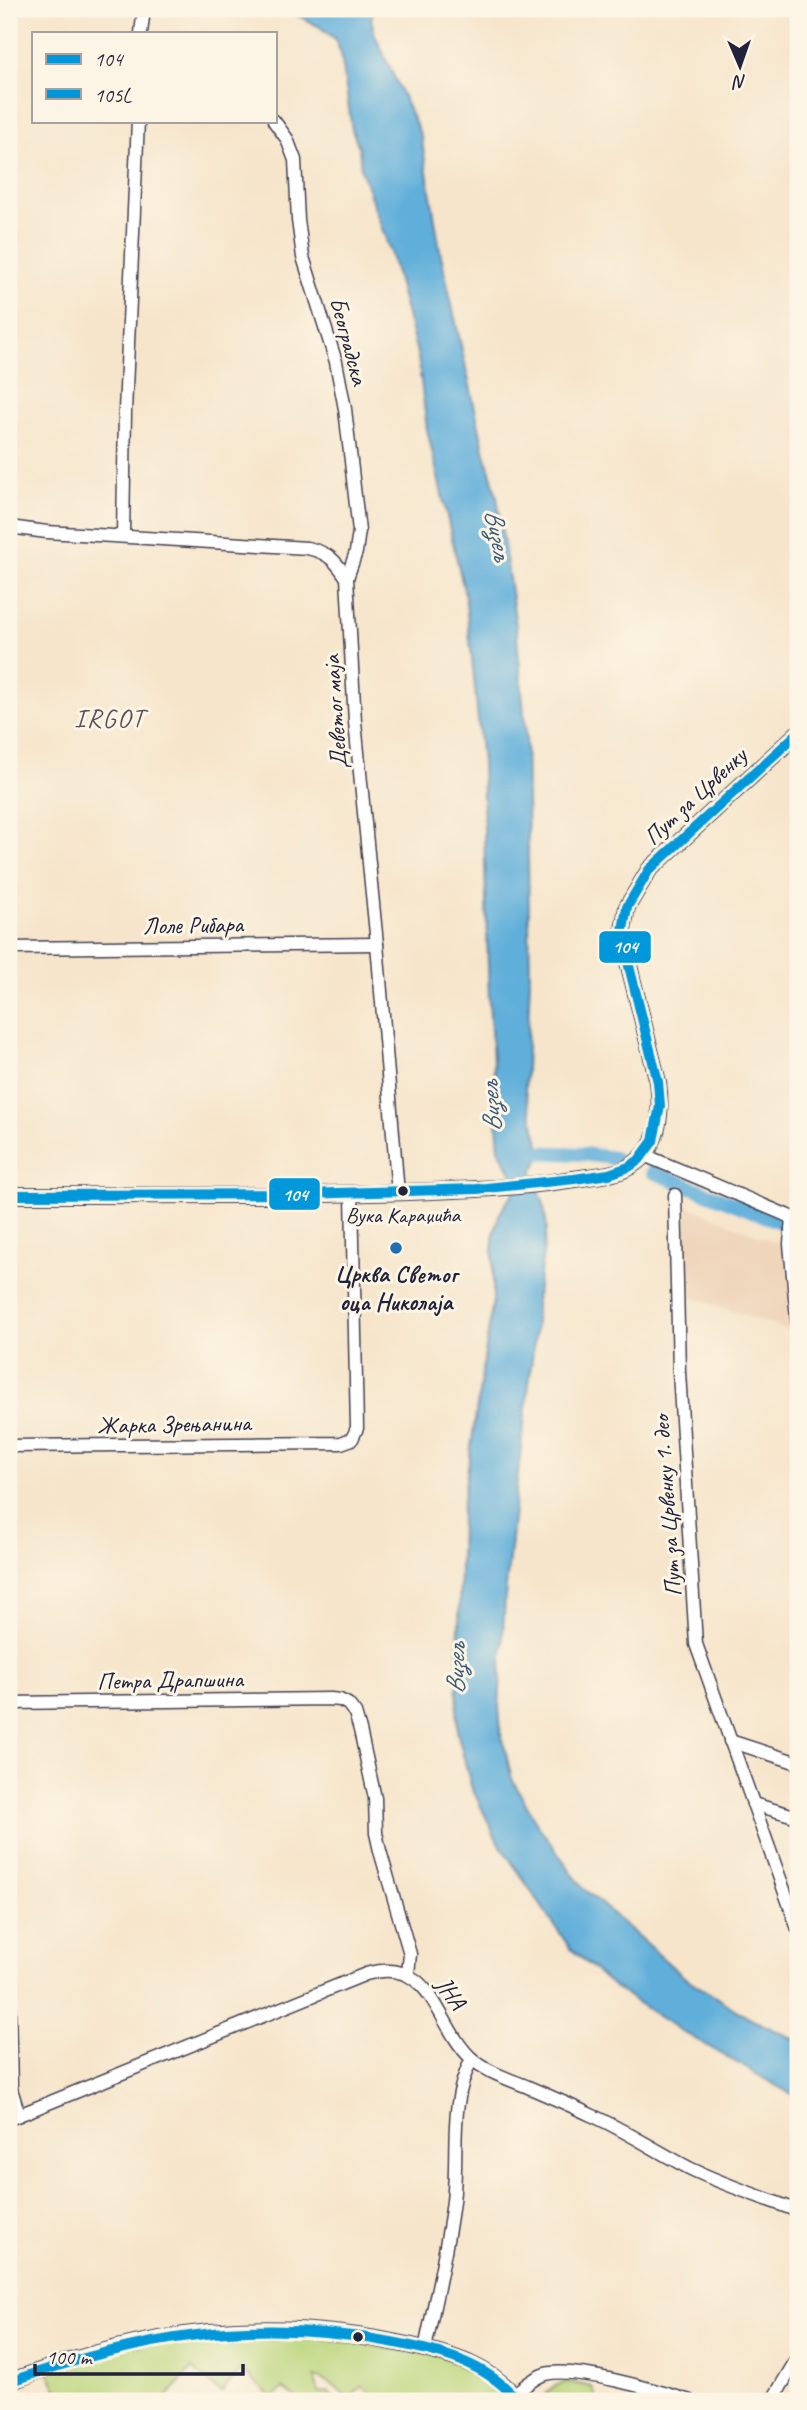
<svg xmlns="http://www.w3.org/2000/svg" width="807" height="2410" viewBox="0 0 807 2410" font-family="Caveat,sans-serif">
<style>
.built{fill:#efd6bb}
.green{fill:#bad57a;stroke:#6e7c5a;stroke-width:2}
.water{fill:#60afda;stroke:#41688a;stroke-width:2}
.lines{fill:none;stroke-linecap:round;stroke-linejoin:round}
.canal{stroke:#60afda;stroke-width:14}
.minor-casing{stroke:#423f51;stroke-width:15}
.tertiary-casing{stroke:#423f51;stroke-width:18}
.minor{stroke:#fff;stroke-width:12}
.tertiary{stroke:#fff;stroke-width:16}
.bus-1-casing{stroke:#fcf5e5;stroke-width:16}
.bus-2-casing{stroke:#fcf5e5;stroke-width:16}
.bus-1{stroke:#0098da;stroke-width:10}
.bus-2{stroke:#0098da;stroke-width:10}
.bus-dot{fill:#22223b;stroke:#fcf5e5;stroke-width:2.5}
.poi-dot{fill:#1f6fb2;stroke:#fcf5e5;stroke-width:2.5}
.labels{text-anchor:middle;stroke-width:6;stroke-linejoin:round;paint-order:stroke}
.bus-label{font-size:22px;fill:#22223b;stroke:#fcf5e5}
.street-label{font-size:24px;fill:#22223b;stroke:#fcf5e5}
.poi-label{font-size:24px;font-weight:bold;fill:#22223b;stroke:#fcf5e5}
.water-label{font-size:26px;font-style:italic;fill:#3b5a7b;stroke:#fcf5e5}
.neighbourhood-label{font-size:26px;letter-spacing:2px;fill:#5e4e57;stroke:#fcf5e5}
.line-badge{stroke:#fcf5e5;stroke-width:2.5}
.badge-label{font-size:19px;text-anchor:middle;font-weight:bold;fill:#fff}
</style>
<rect width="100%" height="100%" fill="#fcf5e5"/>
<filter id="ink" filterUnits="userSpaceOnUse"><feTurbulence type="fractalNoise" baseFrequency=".0143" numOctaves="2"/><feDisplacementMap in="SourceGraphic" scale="14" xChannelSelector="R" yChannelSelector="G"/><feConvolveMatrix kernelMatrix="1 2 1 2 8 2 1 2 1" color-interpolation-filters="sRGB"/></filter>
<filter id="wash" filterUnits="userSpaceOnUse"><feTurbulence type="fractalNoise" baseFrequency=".00686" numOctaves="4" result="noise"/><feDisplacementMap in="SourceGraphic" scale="28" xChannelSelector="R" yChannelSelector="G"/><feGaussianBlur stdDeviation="1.57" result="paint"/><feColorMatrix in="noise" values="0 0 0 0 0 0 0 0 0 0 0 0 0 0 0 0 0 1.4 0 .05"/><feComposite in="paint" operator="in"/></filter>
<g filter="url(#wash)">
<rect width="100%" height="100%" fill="#f6e5cb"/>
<polygon class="built" points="682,1204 787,1247 793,1332 684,1294"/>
<g class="green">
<path d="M262 2329 458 2359 518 2401H380L362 2386 349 2400C338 2389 330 2380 314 2377L319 2393 328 2392 338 2401H300L283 2388 273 2398 241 2370 221 2393 192 2368 167 2397 171 2401H63L46 2368 104 2350Z"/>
<path d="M569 2382 592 2387 596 2395V2401H543C548 2388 555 2384 569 2382Z"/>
</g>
<polygon class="water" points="286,9 374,9 371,19 375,35 421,136 441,256 484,449 497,497 516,626 526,735 530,979 525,1091 540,1147 540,1158 533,1170 532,1178 543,1201 547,1227 536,1300 536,1326 516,1490 505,1597 499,1707 501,1733 512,1779 537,1824 583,1888 684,1977 749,2018 798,2041 798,2098 678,2029 614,1987 570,1948 498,1842 471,1786 457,1731 461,1513 493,1300 493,1238 499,1215 514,1191 512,1174 499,1150 489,1001 482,763 474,678 465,595 427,429 418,357 390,251 361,169 359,147 352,130 341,53 334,38 320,27"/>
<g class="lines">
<g class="canal">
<polyline points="523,1152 583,1154 614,1158"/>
<polyline points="653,1172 798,1229"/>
</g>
</g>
</g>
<g filter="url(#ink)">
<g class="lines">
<g class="minor-casing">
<g id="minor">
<polyline points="141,33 144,9"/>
<polyline points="274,121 287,139 295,160 298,220 303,257 336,362 345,409 359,531 356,552 347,578"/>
<path d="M9 527 47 532 307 548C328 552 336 561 347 578L355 722 377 944 398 1193"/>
<polyline points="123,536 125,411 138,121"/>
<polyline points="9,948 377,944"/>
<polyline points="644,1155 798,1220"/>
<polyline points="675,1195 679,1372 696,1644 798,1929"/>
<polyline points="792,1218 790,1244 798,1329"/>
<polyline points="9,1446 341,1443 352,1439 357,1428 352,1194"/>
<polyline points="9,1703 331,1699 340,1700 348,1704 355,1713 360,1730 375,1798 376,1833 380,1851 410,1954 408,1974"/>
<polyline points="730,1741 798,1763"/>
<polyline points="753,1804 798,1817"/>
<polyline points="9,2006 11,2089 19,2115"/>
<path d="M9 2119 366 1974C433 1955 435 2024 471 2058 486 2072 509 2079 528 2087 549 2096 570 2105 591 2115 625 2130 656 2151 689 2168 724 2185 762 2197 798 2211"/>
<path d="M425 2349C435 2300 447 2251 453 2201 459 2153 448 2103 472 2059"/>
<path d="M513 2395C523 2388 534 2377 545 2374 575 2366 659 2391 690 2401"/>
<polyline points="772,2401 798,2357"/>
</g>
</g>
<g class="tertiary-casing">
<g id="tertiary">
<path d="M9 1195C165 1195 321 1197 477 1189 514 1187 551 1183 588 1177 602 1175 617 1174 629 1167 660 1150 662 1112 658 1082L626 954 623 930 627 907 649 870 798 733"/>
<path d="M9 2382C146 2330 266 2313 412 2346 451 2355 494 2367 518 2401"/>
</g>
</g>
<use href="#minor" class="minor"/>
<use href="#tertiary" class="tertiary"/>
<g class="bus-1-casing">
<polyline id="bus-1" points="9,1195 302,1194 477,1189 574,1179 609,1174 629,1167 639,1160 653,1141 660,1106 658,1082 626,954 623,930 627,907 649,870 798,733"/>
</g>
<g class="bus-2-casing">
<path id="bus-2" d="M9 2382C140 2336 252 2316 391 2342 438 2351 486 2362 518 2401"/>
</g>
<use href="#bus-1" class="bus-1"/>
<use href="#bus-2" class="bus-2"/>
</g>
</g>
<g class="bus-dot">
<circle cx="403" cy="1191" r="6"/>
<circle cx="358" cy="2337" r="6"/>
</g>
<circle class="poi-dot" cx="396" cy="1248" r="7"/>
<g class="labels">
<g class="bus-label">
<text x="403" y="1222">Вука Караџића</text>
</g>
<g class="street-label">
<text transform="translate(349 341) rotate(75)" y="8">Београдска</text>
<text transform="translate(335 712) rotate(-94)" y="8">Деветог маја</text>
<text transform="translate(695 796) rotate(-43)" y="8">Пут за Црвенку</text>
<text transform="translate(193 925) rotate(-1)" y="8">Лоле Рибара</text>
<text transform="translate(174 1424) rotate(-1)" y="8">Жарка Зрењанина</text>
<text transform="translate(667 1506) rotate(-94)" y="8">Пут за Црвенку 1. део</text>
<text transform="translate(170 1680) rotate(-1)" y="8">Петра Драпшина</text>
<text transform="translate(451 1993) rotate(55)" y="8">ЈНА</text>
</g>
<g class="poi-label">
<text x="396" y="1282">Црква Светог<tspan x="396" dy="28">оца Николаја</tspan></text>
</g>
<g class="water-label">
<text transform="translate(499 535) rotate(79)" y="9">Визељ</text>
<text transform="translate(490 1106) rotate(-94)" y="9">Визељ</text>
<text transform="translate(455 1668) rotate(-89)" y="9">Визељ</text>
</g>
<g class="neighbourhood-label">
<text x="110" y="727">IRGOT</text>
</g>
</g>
<g class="line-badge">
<rect x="598" y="930" width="54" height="34" rx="7" fill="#0098da"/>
<rect x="268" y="1177" width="53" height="34" rx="7" fill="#0098da"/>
</g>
<g class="badge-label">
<text x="625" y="953">104</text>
<text x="295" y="1201">104</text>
</g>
<rect width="807" height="2410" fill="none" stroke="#fcf5e5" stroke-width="35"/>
<rect x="32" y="32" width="245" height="91" fill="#fcf5e5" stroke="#a5a1a1" stroke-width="2"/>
<rect x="46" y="54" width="35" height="10" fill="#0098da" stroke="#a5a1a1" stroke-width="2"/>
<text x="94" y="66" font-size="21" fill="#22223b">104</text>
<rect x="46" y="89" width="35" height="10" fill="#0098da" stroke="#a5a1a1" stroke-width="2"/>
<text x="94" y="102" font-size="21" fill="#22223b">105L</text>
<g transform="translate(740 66) rotate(178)" stroke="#fcf5e5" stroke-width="5" paint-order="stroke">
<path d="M0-5L12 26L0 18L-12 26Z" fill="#22223b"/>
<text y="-10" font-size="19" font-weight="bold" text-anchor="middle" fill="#22223b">N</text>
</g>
<path d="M35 2364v10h208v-10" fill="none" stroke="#22223b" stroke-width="3.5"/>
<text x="46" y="2364" font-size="21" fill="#22223b" stroke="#fcf5e5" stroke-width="5" paint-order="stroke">100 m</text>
</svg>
